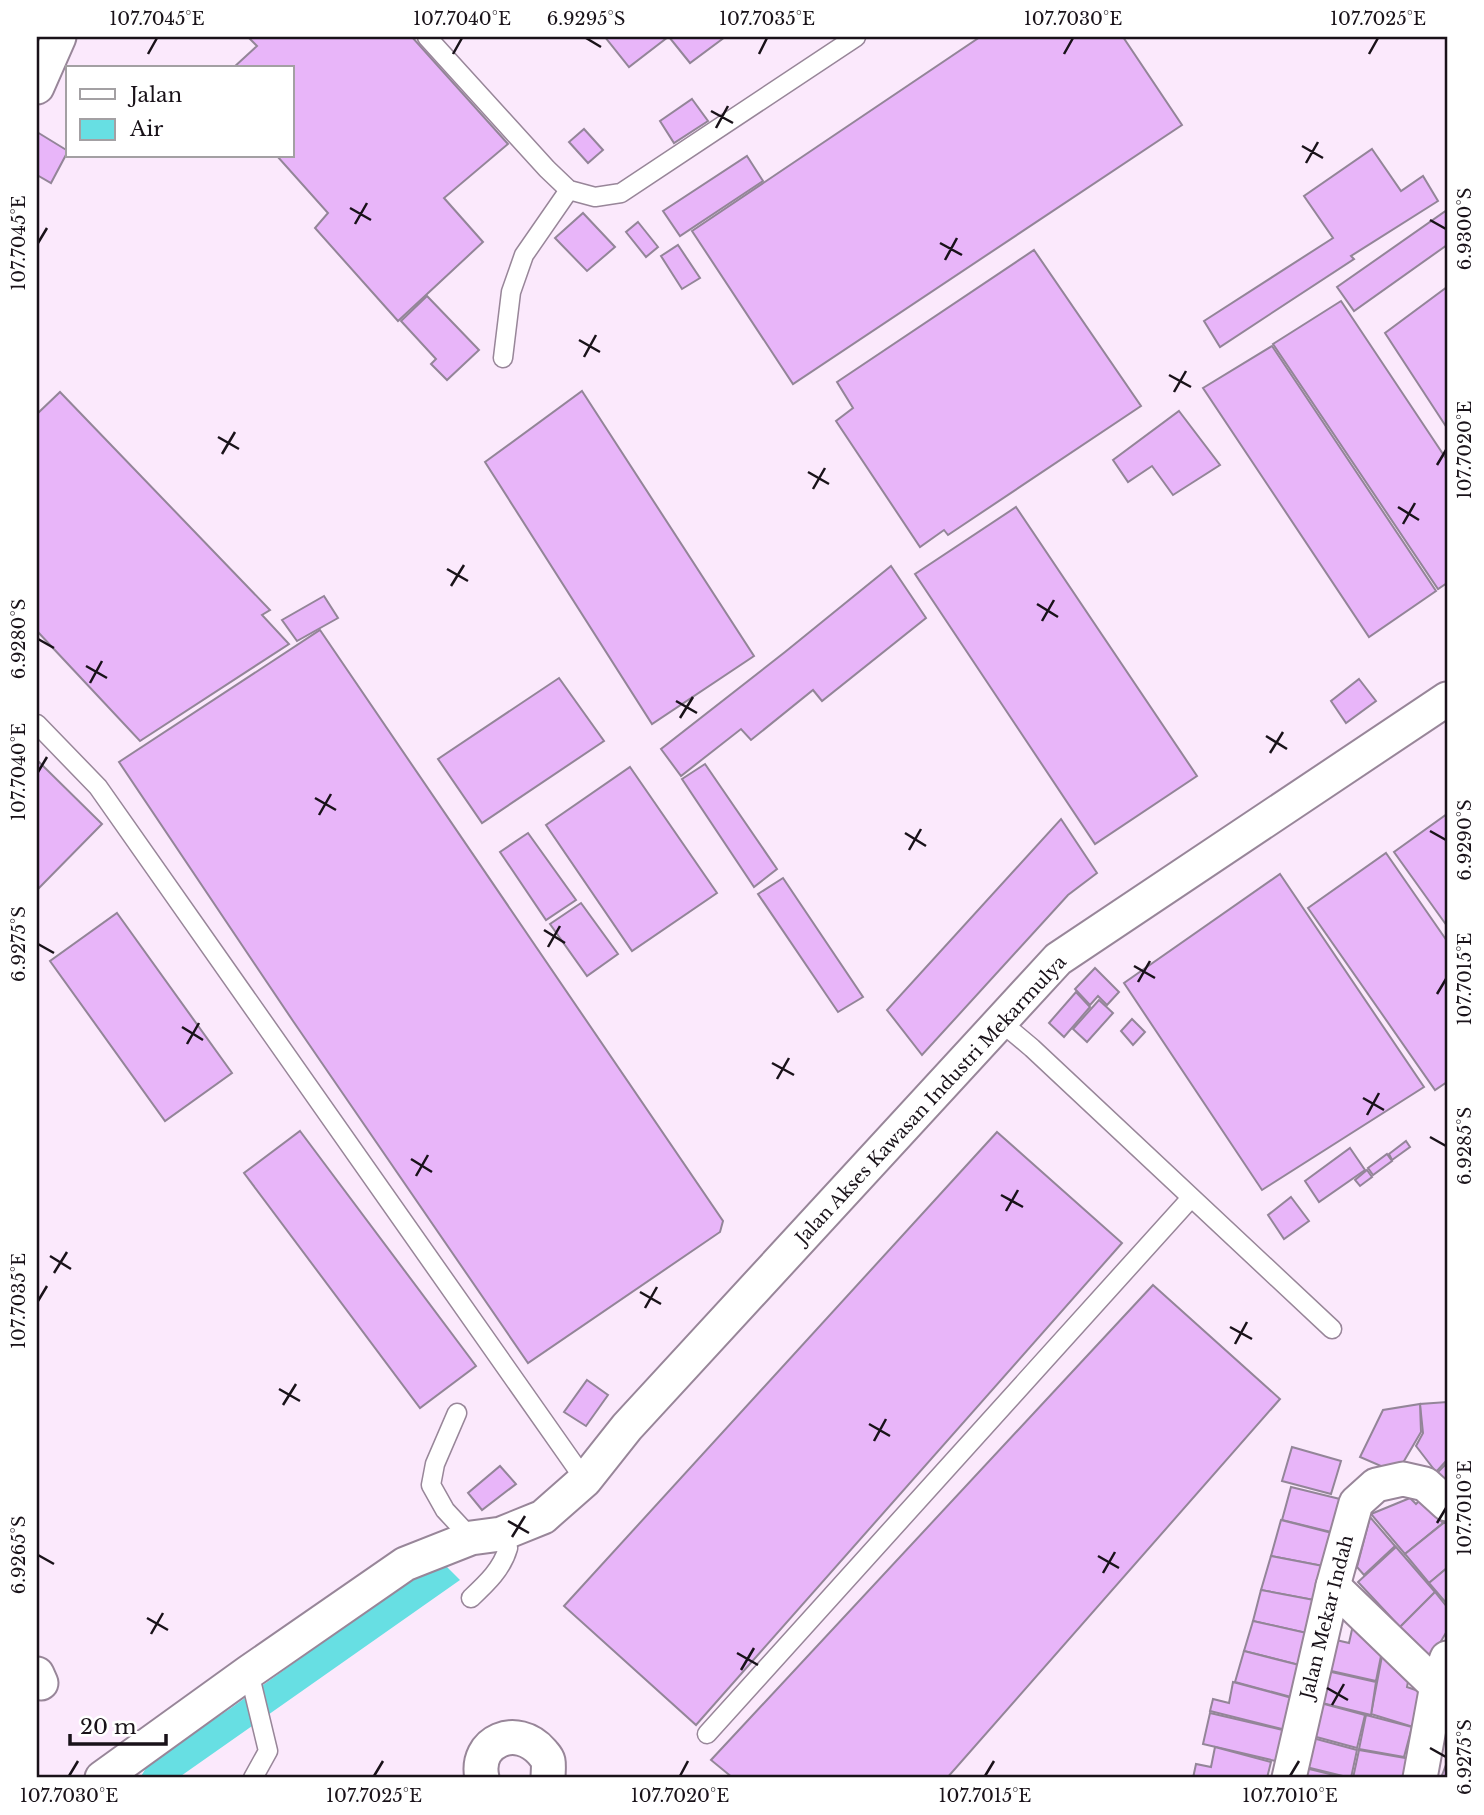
<svg xmlns="http://www.w3.org/2000/svg" width="1484" height="1815" viewBox="0 0 1484 1815" font-family="'Libre Baskerville',serif">
<style>
.water{fill:#67dfe3}
.building{fill:#e8b5f9;stroke:#938598;stroke-width:2}
.lines{fill:none;stroke-linecap:round;stroke-linejoin:round}
.lane-casing{stroke:#988699;stroke-width:21}
.street-casing{stroke:#988699;stroke-width:37}
.lane{stroke:#fff;stroke-width:18}
.street{stroke:#fff;stroke-width:33}
.ticks{fill:none;stroke:#191219;stroke-width:2.5}
.labels{text-anchor:middle;stroke-width:5;stroke-linejoin:round;paint-order:stroke}
.street-label{font-size:18px;fill:#191219;stroke:#fff}
.neatline{fill:none;stroke:#191219;stroke-width:2.5}
.ticks-label{font-size:18px;text-anchor:middle;fill:#191219}
</style>
<rect width="100%" height="100%" fill="#fbe9fc"/>
<polygon class="water" points="439,1559 460,1580 178,1778 140,1778 149,1763 231,1708"/>
<g class="building">
<polygon points="248,37 412,37 508,144 444,198 483,242 398,321 315,228 328,213 277,156 292,156 292,68 233,68 257,46"/>
<polygon points="605,37 668,37 629,67"/>
<polygon points="669,37 725,37 690,63"/>
<polygon points="980,37 1123,37 1182,125 793,384 692,231"/>
<polygon points="692,99 708,121 674,143 660,121"/>
<polygon points="584,129 603,150 588,163 569,142"/>
<polygon points="37,132 68,151 51,183 37,175"/>
<polygon points="1372,149 1401,191 1423,176 1438,201 1351,256 1354,259 1220,347 1204,321 1333,238 1304,196"/>
<polygon points="747,156 763,181 680,236 663,211"/>
<polygon points="1447,210 1447,245 1354,311 1337,287"/>
<polygon points="583,213 615,247 587,271 555,238"/>
<polygon points="638,222 658,247 646,257 626,232"/>
<polygon points="678,245 700,278 682,289 661,256"/>
<polygon points="1034,250 1141,406 948,535 944,530 920,547 836,421 853,408 837,382"/>
<polygon points="1447,287 1447,428 1385,333"/>
<polygon points="427,296 479,350 447,380 431,364 436,359 401,321"/>
<polygon points="1341,301 1447,460 1447,583 1438,589 1273,344"/>
<polygon points="1272,346 1436,591 1369,637 1203,388"/>
<polygon points="582,391 754,656 652,724 485,462"/>
<polygon points="60,392 270,610 262,615 289,644 140,741 37,631 37,414"/>
<polygon points="1179,411 1220,465 1173,495 1152,466 1128,482 1113,460"/>
<polygon points="1016,507 1197,776 1095,844 915,574"/>
<polygon points="891,566 926,618 822,701 813,690 751,740 741,729 681,776 661,749 785,652"/>
<polygon points="324,596 338,618 297,641 282,620"/>
<polygon points="320,630 723,1221 720,1232 528,1363 293,1021 119,762"/>
<polygon points="559,678 604,741 482,823 438,759"/>
<polygon points="1359,679 1376,701 1346,723 1331,701"/>
<polygon points="37,760 102,824 37,890"/>
<polygon points="705,764 777,869 754,887 682,779"/>
<polygon points="630,767 717,893 632,951 546,825"/>
<polygon points="1447,814 1447,926 1394,852"/>
<polygon points="1061,819 1097,873 1068,895 922,1055 887,1010"/>
<polygon points="528,833 576,900 546,920 500,852"/>
<polygon points="1386,853 1447,941 1447,1082 1435,1090 1308,908"/>
<polygon points="1280,874 1424,1087 1262,1190 1124,983"/>
<polygon points="783,878 863,997 838,1012 758,894"/>
<polygon points="581,903 618,954 587,976 550,924"/>
<polygon points="117,913 232,1073 165,1121 50,961"/>
<polygon points="1095,968 1119,992 1107,1005 1098,996 1090,1005 1075,989"/>
<polygon points="1076,992 1090,1007 1064,1037 1049,1023"/>
<polygon points="1099,1000 1113,1013 1087,1042 1073,1029"/>
<polygon points="1132,1019 1145,1032 1133,1045 1121,1031"/>
<polygon points="300,1131 476,1366 420,1408 244,1173"/>
<polygon points="997,1132 1122,1243 696,1725 564,1606"/>
<polygon points="1406,1141 1410,1147 1392,1160 1389,1154"/>
<polygon points="1350,1148 1365,1170 1319,1202 1305,1181"/>
<polygon points="1387,1154 1392,1161 1373,1175 1368,1168"/>
<polygon points="1367,1170 1372,1177 1360,1186 1355,1180"/>
<polygon points="1291,1197 1309,1221 1284,1239 1268,1215"/>
<polygon points="1153,1285 1280,1399 947,1778 733,1778 711,1760"/>
<polygon points="587,1380 608,1395 586,1426 564,1412"/>
<polygon points="1447,1402 1447,1460 1436,1472 1416,1446 1423,1433 1420,1404"/>
<polygon points="1420,1404 1421,1432 1397,1473 1360,1457 1383,1410"/>
<polygon points="1292,1447 1341,1461 1331,1494 1282,1481"/>
<polygon points="1447,1463 1447,1490 1434,1476"/>
<polygon points="500,1466 516,1484 482,1510 468,1493"/>
<polygon points="1291,1487 1340,1499 1331,1532 1282,1520"/>
<polygon points="1410,1498 1416,1504 1421,1499 1443,1523 1405,1554 1371,1514"/>
<polygon points="1370,1517 1395,1546 1364,1575 1357,1567"/>
<polygon points="1281,1520 1332,1533 1323,1566 1271,1556"/>
<polygon points="1446,1521 1447,1568 1429,1583 1405,1554"/>
<polygon points="1396,1547 1435,1592 1400,1627 1358,1582"/>
<polygon points="1271,1556 1323,1566 1314,1600 1261,1590"/>
<polygon points="1447,1568 1447,1604 1429,1583"/>
<polygon points="1261,1590 1314,1600 1311,1634 1253,1621"/>
<polygon points="1435,1592 1447,1607 1447,1631 1431,1658 1400,1627"/>
<polygon points="1253,1621 1311,1634 1303,1666 1244,1651"/>
<polygon points="1353,1625 1382,1651 1376,1681 1327,1670 1336,1640 1349,1643"/>
<polygon points="1244,1651 1303,1666 1291,1697 1235,1682"/>
<polygon points="1382,1656 1409,1676 1407,1687 1430,1695 1423,1730 1371,1714"/>
<polygon points="1327,1671 1376,1682 1371,1715 1318,1702"/>
<polygon points="1233,1682 1292,1698 1286,1730 1210,1711 1213,1699 1229,1703"/>
<polygon points="1317,1702 1365,1715 1357,1748 1309,1735"/>
<polygon points="1210,1713 1287,1731 1280,1762 1203,1744"/>
<polygon points="1366,1715 1412,1727 1404,1757 1359,1749"/>
<polygon points="1309,1737 1357,1750 1351,1778 1302,1766"/>
<polygon points="1215,1747 1271,1762 1267,1778 1193,1778 1196,1764 1211,1767"/>
<polygon points="1359,1750 1411,1759 1406,1778 1353,1778"/>
<polygon points="1447,1762 1447,1778 1441,1778"/>
<polygon points="1301,1767 1346,1778 1299,1778"/>
</g>
<g class="lines">
<g class="lane-casing">
<g id="lane">
<polyline points="427,37 547,169 569,190 595,197 621,193 856,37"/>
<polyline points="503,358 511,292 524,255 569,190"/>
<polyline points="37,724 98,787 585,1480"/>
<polyline points="1001,1022 1032,1048 1332,1329"/>
<polyline points="457,1413 435,1464 431,1485 445,1510 471,1538"/>
<path d="M471 1598C487 1583 502 1569 508 1548L501 1534"/>
<polyline points="249,1672 268,1751 253,1778"/>
<polyline points="707,1734 1191,1198"/>
</g>
</g>
<g class="street-casing">
<g id="street">
<polyline points="37,87 59,37"/>
<polyline points="1333,1586 1447,1696"/>
<polyline points="37,1674 41,1683"/>
<polyline points="102,1778 249,1672 405,1564 471,1538 501,1534 543,1517 585,1480 627,1427 1058,959 1447,699"/>
<path d="M482 1778C474 1741 517 1723 542 1752 545 1756 547 1757 548 1761 549 1766 548 1773 548 1778"/>
<polyline points="1289,1778 1333,1586 1356,1503 1376,1485 1403,1479 1425,1484 1447,1504"/>
<polyline points="1420,1778 1437,1685 1447,1658"/>
</g>
</g>
<use href="#lane" class="lane"/>
<use href="#street" class="street"/>
</g>
<path class="ticks" d="M586 38 601 47M148 54 157 38M453 54 462 38M759 54 767 38M1064 54 1073 38M1369 54 1378 38M711 111 733 123M716 128 728 106M1302 146 1323 158M1306 163 1318 142M350 208 371 220M1430 220 1446 229M355 224 367 203M38 243 47 228M940 243 962 255M945 260 957 238M579 340 600 352M584 357 596 335M1169 375 1191 387M1174 392 1186 371M218 437 239 449M222 454 235 432M1437 465 1446 450M808 472 829 484M813 489 825 468M1398 507 1419 520M1403 524 1415 503M447 569 468 581M451 586 464 565M1037 604 1058 617M1042 621 1054 600M38 639 54 648M86 666 107 678M90 683 102 661M676 701 697 713M680 718 693 697M1266 736 1287 749M1270 753 1283 732M38 772 47 757M315 798 336 810M319 815 331 794M1430 831 1446 840M905 833 926 846M909 850 921 829M544 930 565 943M38 944 54 953M548 947 560 926M1134 966 1155 978M1138 982 1150 961M1437 994 1446 979M182 1027 203 1040M187 1044 199 1023M772 1063 794 1075M777 1079 789 1058M1363 1098 1384 1110M1367 1115 1379 1093M1430 1137 1446 1146M411 1159 432 1172M416 1176 428 1155M1001 1195 1023 1207M1006 1211 1018 1190M50 1256 71 1269M54 1273 67 1252M640 1292 661 1304M38 1301 47 1286M645 1308 657 1287M1230 1327 1252 1339M1235 1344 1247 1322M279 1389 300 1401M283 1405 296 1384M869 1424 890 1436M874 1441 886 1419M508 1521 529 1533M1437 1523 1446 1508M512 1537 525 1516M38 1555 54 1564M1098 1556 1119 1568M1103 1573 1115 1552M147 1618 168 1630M151 1634 163 1613M737 1653 758 1665M741 1670 754 1648M1327 1688 1348 1700M1332 1705 1344 1684M1430 1748 1446 1757M69 1776 78 1761M374 1776 383 1761M680 1776 688 1761M985 1776 994 1761M1290 1776 1299 1761"/>
<g class="labels">
<g class="street-label">
<text transform="translate(931 1100) rotate(-47)" y="6">Jalan Akses Kawasan Industri Mekarmulya</text>
<text transform="translate(1327 1617) rotate(-76)" y="6">Jalan Mekar Indah</text>
</g>
</g>
<rect width="1484" height="1815" fill="none" stroke="#ffffff" stroke-width="77"/>
<rect x="66" y="66" width="228" height="91" fill="#ffffff" stroke="#a3a0a3" stroke-width="2"/>
<rect x="80" y="89" width="35" height="10" fill="#ffffff" stroke="#a3a0a3" stroke-width="2"/>
<text x="130" y="102" font-size="21" fill="#191219">Jalan</text>
<rect x="80" y="119" width="35" height="21" fill="#67dfe3" stroke="#a3a0a3" stroke-width="2"/>
<text x="130" y="136" font-size="21" fill="#191219">Air</text>
<path d="M70 1734v10h96v-10" fill="none" stroke="#191219" stroke-width="3.5"/>
<text x="80" y="1734" font-size="21" fill="#191219" stroke="#ffffff" stroke-width="5" paint-order="stroke">20 m</text>
<rect x="38" y="38" width="1408" height="1738" class="neatline"/>
<g class="ticks-label">
<text x="157" y="25">107.7045°E</text>
<text x="462" y="25">107.7040°E</text>
<text x="586" y="25">6.9295°S</text>
<text x="767" y="25">107.7035°E</text>
<text x="1073" y="25">107.7030°E</text>
<text x="1378" y="25">107.7025°E</text>
<text transform="translate(1465 229) rotate(-90)" y="6">6.9300°S</text>
<text transform="translate(19 243) rotate(-90)" y="6">107.7045°E</text>
<text transform="translate(1465 450) rotate(-90)" y="6">107.7020°E</text>
<text transform="translate(19 639) rotate(-90)" y="6">6.9280°S</text>
<text transform="translate(19 772) rotate(-90)" y="6">107.7040°E</text>
<text transform="translate(1465 840) rotate(-90)" y="6">6.9290°S</text>
<text transform="translate(19 944) rotate(-90)" y="6">6.9275°S</text>
<text transform="translate(1465 979) rotate(-90)" y="6">107.7015°E</text>
<text transform="translate(1465 1146) rotate(-90)" y="6">6.9285°S</text>
<text transform="translate(19 1301) rotate(-90)" y="6">107.7035°E</text>
<text transform="translate(1465 1508) rotate(-90)" y="6">107.7010°E</text>
<text transform="translate(19 1555) rotate(-90)" y="6">6.9265°S</text>
<text transform="translate(1465 1757) rotate(-90)" y="6">6.9275°S</text>
<text x="69" y="1802">107.7030°E</text>
<text x="374" y="1802">107.7025°E</text>
<text x="680" y="1802">107.7020°E</text>
<text x="985" y="1802">107.7015°E</text>
<text x="1290" y="1802">107.7010°E</text>
</g>
</svg>
